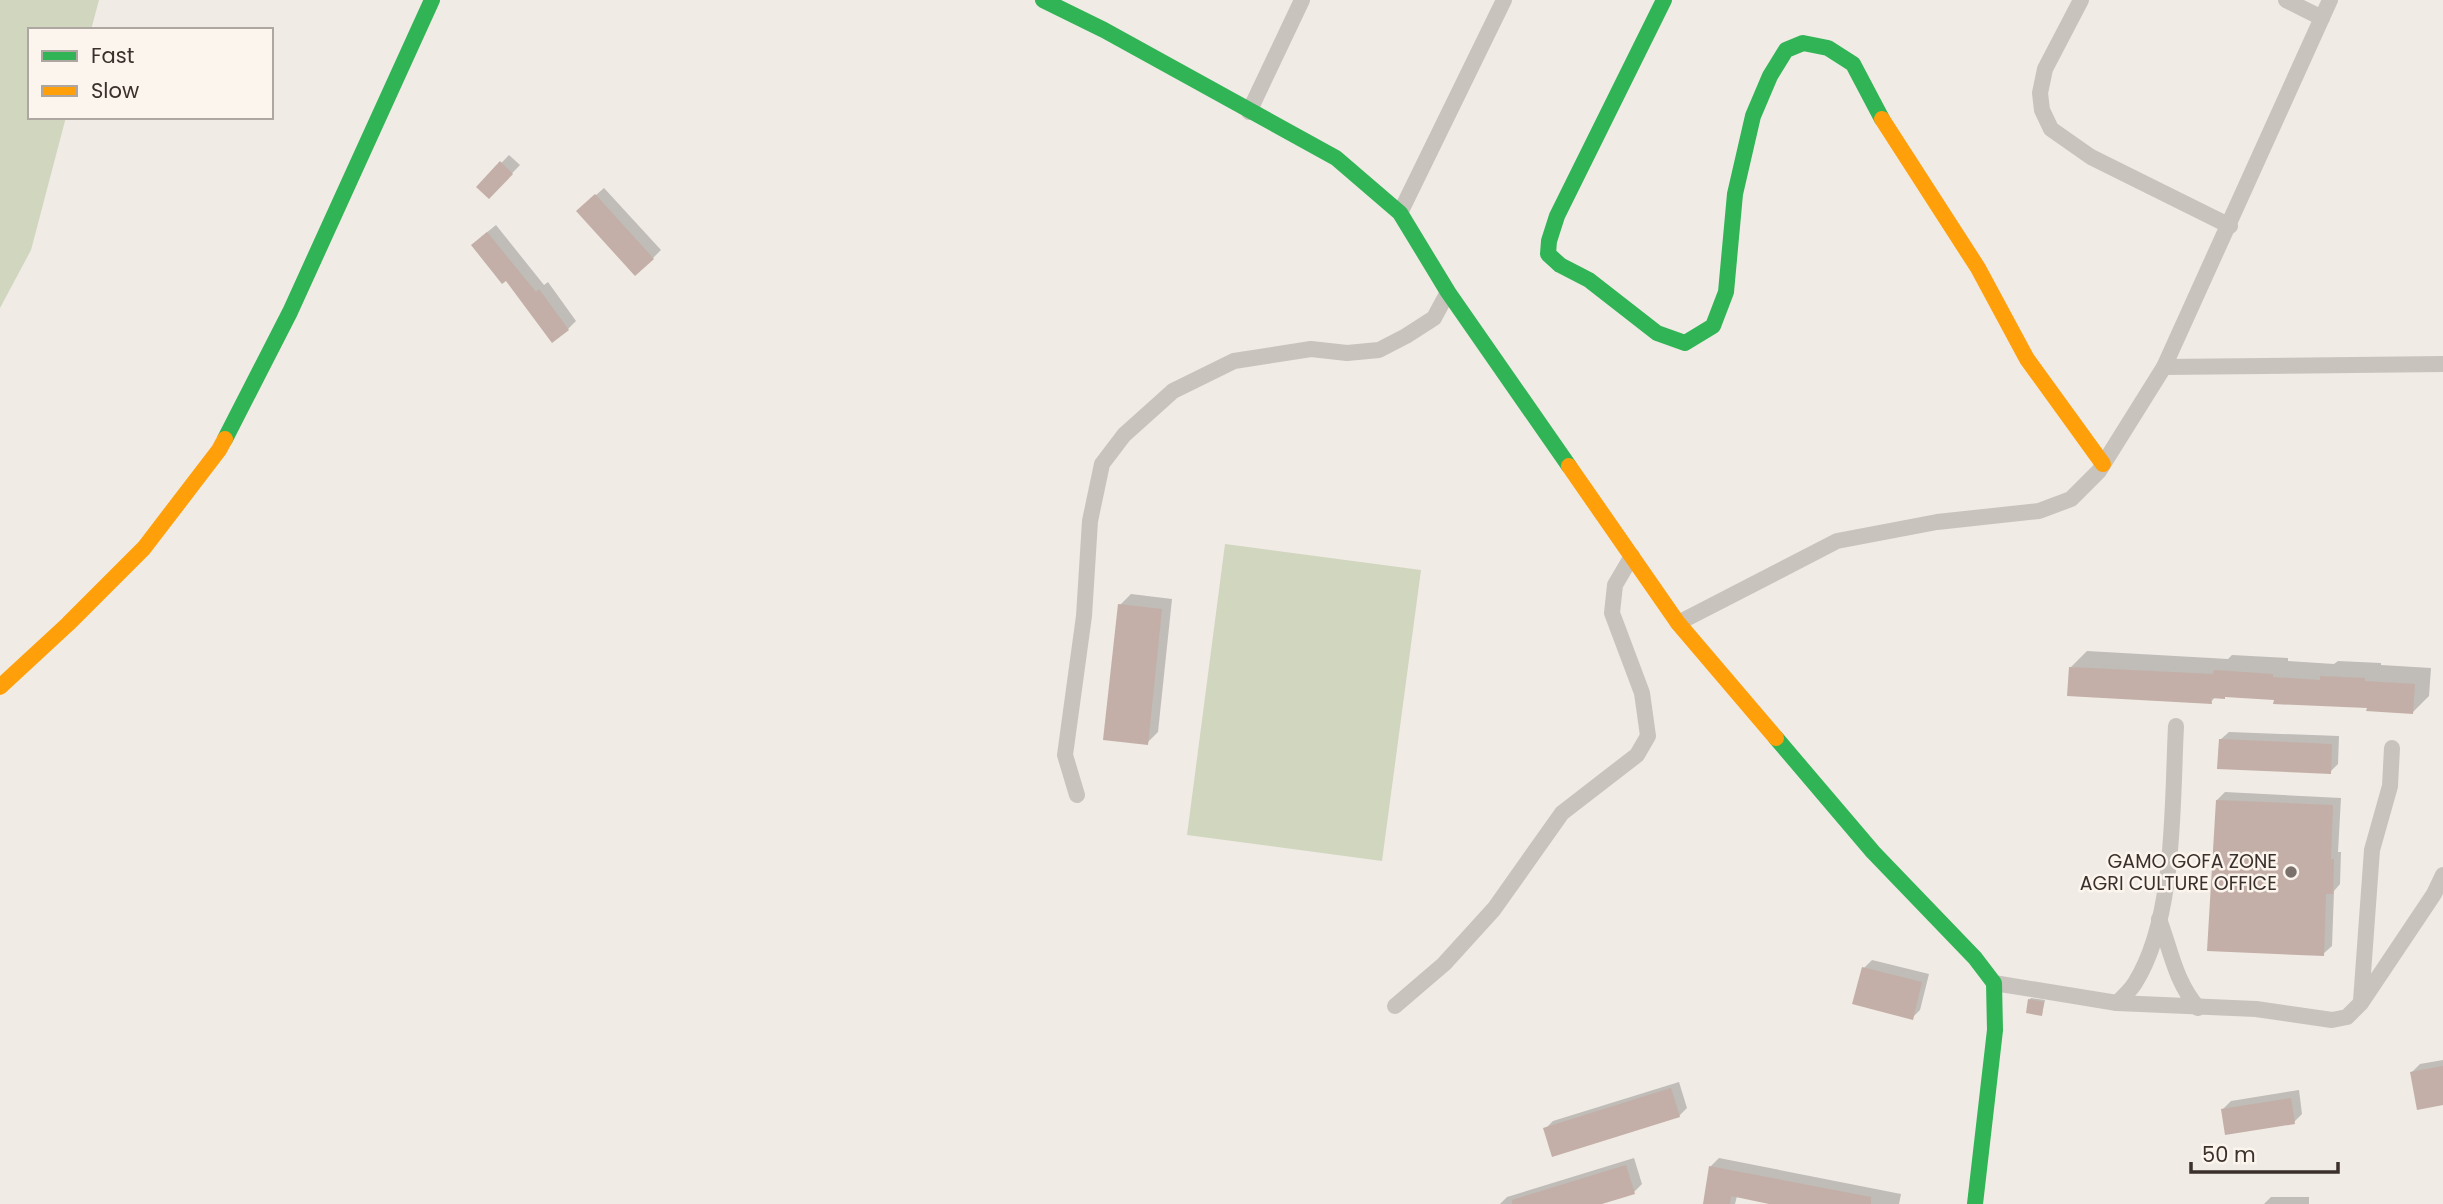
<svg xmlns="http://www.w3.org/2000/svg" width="2443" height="1204" viewBox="0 0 2443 1204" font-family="Poppins,sans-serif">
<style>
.green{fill:#d1d6bf}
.shadow{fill:#0003}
.building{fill:#c3afa7}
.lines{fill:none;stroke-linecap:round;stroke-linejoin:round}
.street{stroke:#c9c3be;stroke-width:16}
.fast{stroke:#30b455;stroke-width:16}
.slow{stroke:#ff9f0a;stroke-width:16}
.poi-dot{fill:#7a716c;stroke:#fbf5ee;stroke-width:2.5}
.labels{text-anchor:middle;stroke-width:5;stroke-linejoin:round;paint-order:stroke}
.poi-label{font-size:19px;fill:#3b302b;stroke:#fbf5ee;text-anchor:end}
</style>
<rect width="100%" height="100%" fill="#f0ebe5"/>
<g class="green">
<polygon points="0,0 99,0 91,30 30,30 30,117 66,117 31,250 0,308"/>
<polygon points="1225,544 1421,570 1382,861 1187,835"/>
</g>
<g class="shadow">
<polygon points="509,155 520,165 489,197 478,187"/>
<polygon points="604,188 661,250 653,258 587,203"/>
<polygon points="496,225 544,285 548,282 576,321 568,329 507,278 481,237"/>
<polygon points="1131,594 1172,599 1158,732 1147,743 1120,605"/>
<polygon points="2087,651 2228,659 2232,655 2288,658 2288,661 2334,664 2338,661 2381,663 2381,665 2431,668 2429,696 2413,712 2275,698 2216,696 2211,702 2071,667"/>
<polygon points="2229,732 2339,736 2338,764 2330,772 2220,740"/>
<polygon points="2225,792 2341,798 2338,852 2341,852 2340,884 2334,891 2332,946 2323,954 2217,800"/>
<polygon points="1872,960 1929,974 1920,1010 1912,1018 1864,968"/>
<polygon points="2031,998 2045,1000 2042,1014 2029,1000"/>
<polygon points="2443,1060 2443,1103 2412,1072 2420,1064"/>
<polygon points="1679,1082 1687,1108 1679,1116 1545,1129 1553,1121"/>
<polygon points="2299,1090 2302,1114 2294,1122 2223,1109 2231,1101"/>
<polygon points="1634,1158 1642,1184 1634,1192 1596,1204 1500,1204 1507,1197"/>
<polygon points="1719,1158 1901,1194 1899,1204 1778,1204 1737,1196 1735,1204 1705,1204 1711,1166"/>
<polygon points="2271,1197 2309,1197 2309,1204 2264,1204"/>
</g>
<g class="building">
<polygon points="500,161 513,174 489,199 476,187"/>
<polygon points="595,194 654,259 635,276 576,211"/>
<polygon points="487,232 536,292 539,289 569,330 552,343 506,281 502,284 471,245"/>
<polygon points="1118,604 1162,609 1148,745 1103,740"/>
<polygon points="2069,667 2213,674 2214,670 2273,674 2273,677 2320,680 2320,676 2365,678 2365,681 2415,684 2413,714 2366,711 2367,708 2273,704 2274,700 2225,697 2225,699 2211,698 2212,704 2067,696"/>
<polygon points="2219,739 2332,744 2331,774 2217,769"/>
<polygon points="2216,800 2333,805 2331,859 2334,859 2333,894 2326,894 2324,956 2207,951"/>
<polygon points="1862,967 1922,982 1913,1020 1852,1004"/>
<polygon points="2028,999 2044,1002 2042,1016 2026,1013"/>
<polygon points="2443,1066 2443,1105 2417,1110 2410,1072"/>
<polygon points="1671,1088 1680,1117 1552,1157 1543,1128"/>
<polygon points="2291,1098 2295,1124 2225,1135 2221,1109"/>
<polygon points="1626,1165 1635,1194 1602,1204 1512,1204 1512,1200"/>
<polygon points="1709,1166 1871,1197 1871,1204 1769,1204 1731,1196 1730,1204 1703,1204"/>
</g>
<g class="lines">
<g class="street">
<polyline points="2081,0 2045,69 2040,93 2042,110 2051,129 2091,157 2230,226"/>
<polyline points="2286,0 2322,18"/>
<polyline points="1249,112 1302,0"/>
<polyline points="1400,213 1504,0"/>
<polyline points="2164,367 2443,364"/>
<polyline points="1678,623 1837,541 1937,522 2039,511 2071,499 2099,471 2164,367 2330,0"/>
<polyline points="1077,795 1065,755 1084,616 1090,521 1102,464 1124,435 1173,391 1234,361 1311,349 1347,353 1379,350 1406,336 1434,318 1448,292"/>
<path d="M2159 919C2171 951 2175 981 2198 1008"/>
<polyline points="1994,983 2117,1003 2256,1009 2332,1020 2347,1017 2361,1003 2434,894 2443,875"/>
<polyline points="2361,1001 2372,850 2390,786 2392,748"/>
<path d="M2117 1003C2123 997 2130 991 2135 983 2176 918 2172 802 2176 726"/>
<polyline points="1395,1006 1444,964 1494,909 1562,813 1637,755 1648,736 1642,693 1612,613 1615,585 1632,556"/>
</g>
<g class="fast">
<polyline points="1043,0 1104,30 1336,158 1400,213 1448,292 1569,466"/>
<polyline points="1664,0 1557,216 1549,241 1548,254 1560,265 1589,280 1657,333 1685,343 1713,326 1726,292 1735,194 1753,116 1770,76 1786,50 1803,43 1828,48 1853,64 1882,119"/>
<polyline points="225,439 290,312 432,0"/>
<polyline points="1776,738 1873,852 1975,958 1994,983 1995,1030 1975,1204"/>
</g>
<g class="slow">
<polyline points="1882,119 1978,268 2027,359 2103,464"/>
<polyline points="1569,466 1678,623 1776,738"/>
<polyline points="0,687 68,624 144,548 219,450 225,439"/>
</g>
</g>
<circle class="poi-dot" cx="2291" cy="872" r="7"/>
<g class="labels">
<g class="poi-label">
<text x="2277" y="868">GAMO GOFA ZONE<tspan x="2277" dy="22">AGRI CULTURE OFFICE</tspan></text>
</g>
</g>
<rect x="28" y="28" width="245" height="91" fill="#fbf5ee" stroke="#aea6a0" stroke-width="2"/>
<rect x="42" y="51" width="35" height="10" fill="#30b455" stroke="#aea6a0" stroke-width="2"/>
<text x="91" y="63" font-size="21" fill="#3b302b">Fast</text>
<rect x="42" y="86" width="35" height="10" fill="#ff9f0a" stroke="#aea6a0" stroke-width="2"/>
<text x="91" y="98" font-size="21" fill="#3b302b">Slow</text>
<path d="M2191 1162v10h147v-10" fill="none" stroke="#3b302b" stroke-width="3.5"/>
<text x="2202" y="1162" font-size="21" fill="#3b302b" stroke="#fbf5ee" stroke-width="5" paint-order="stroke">50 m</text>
</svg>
